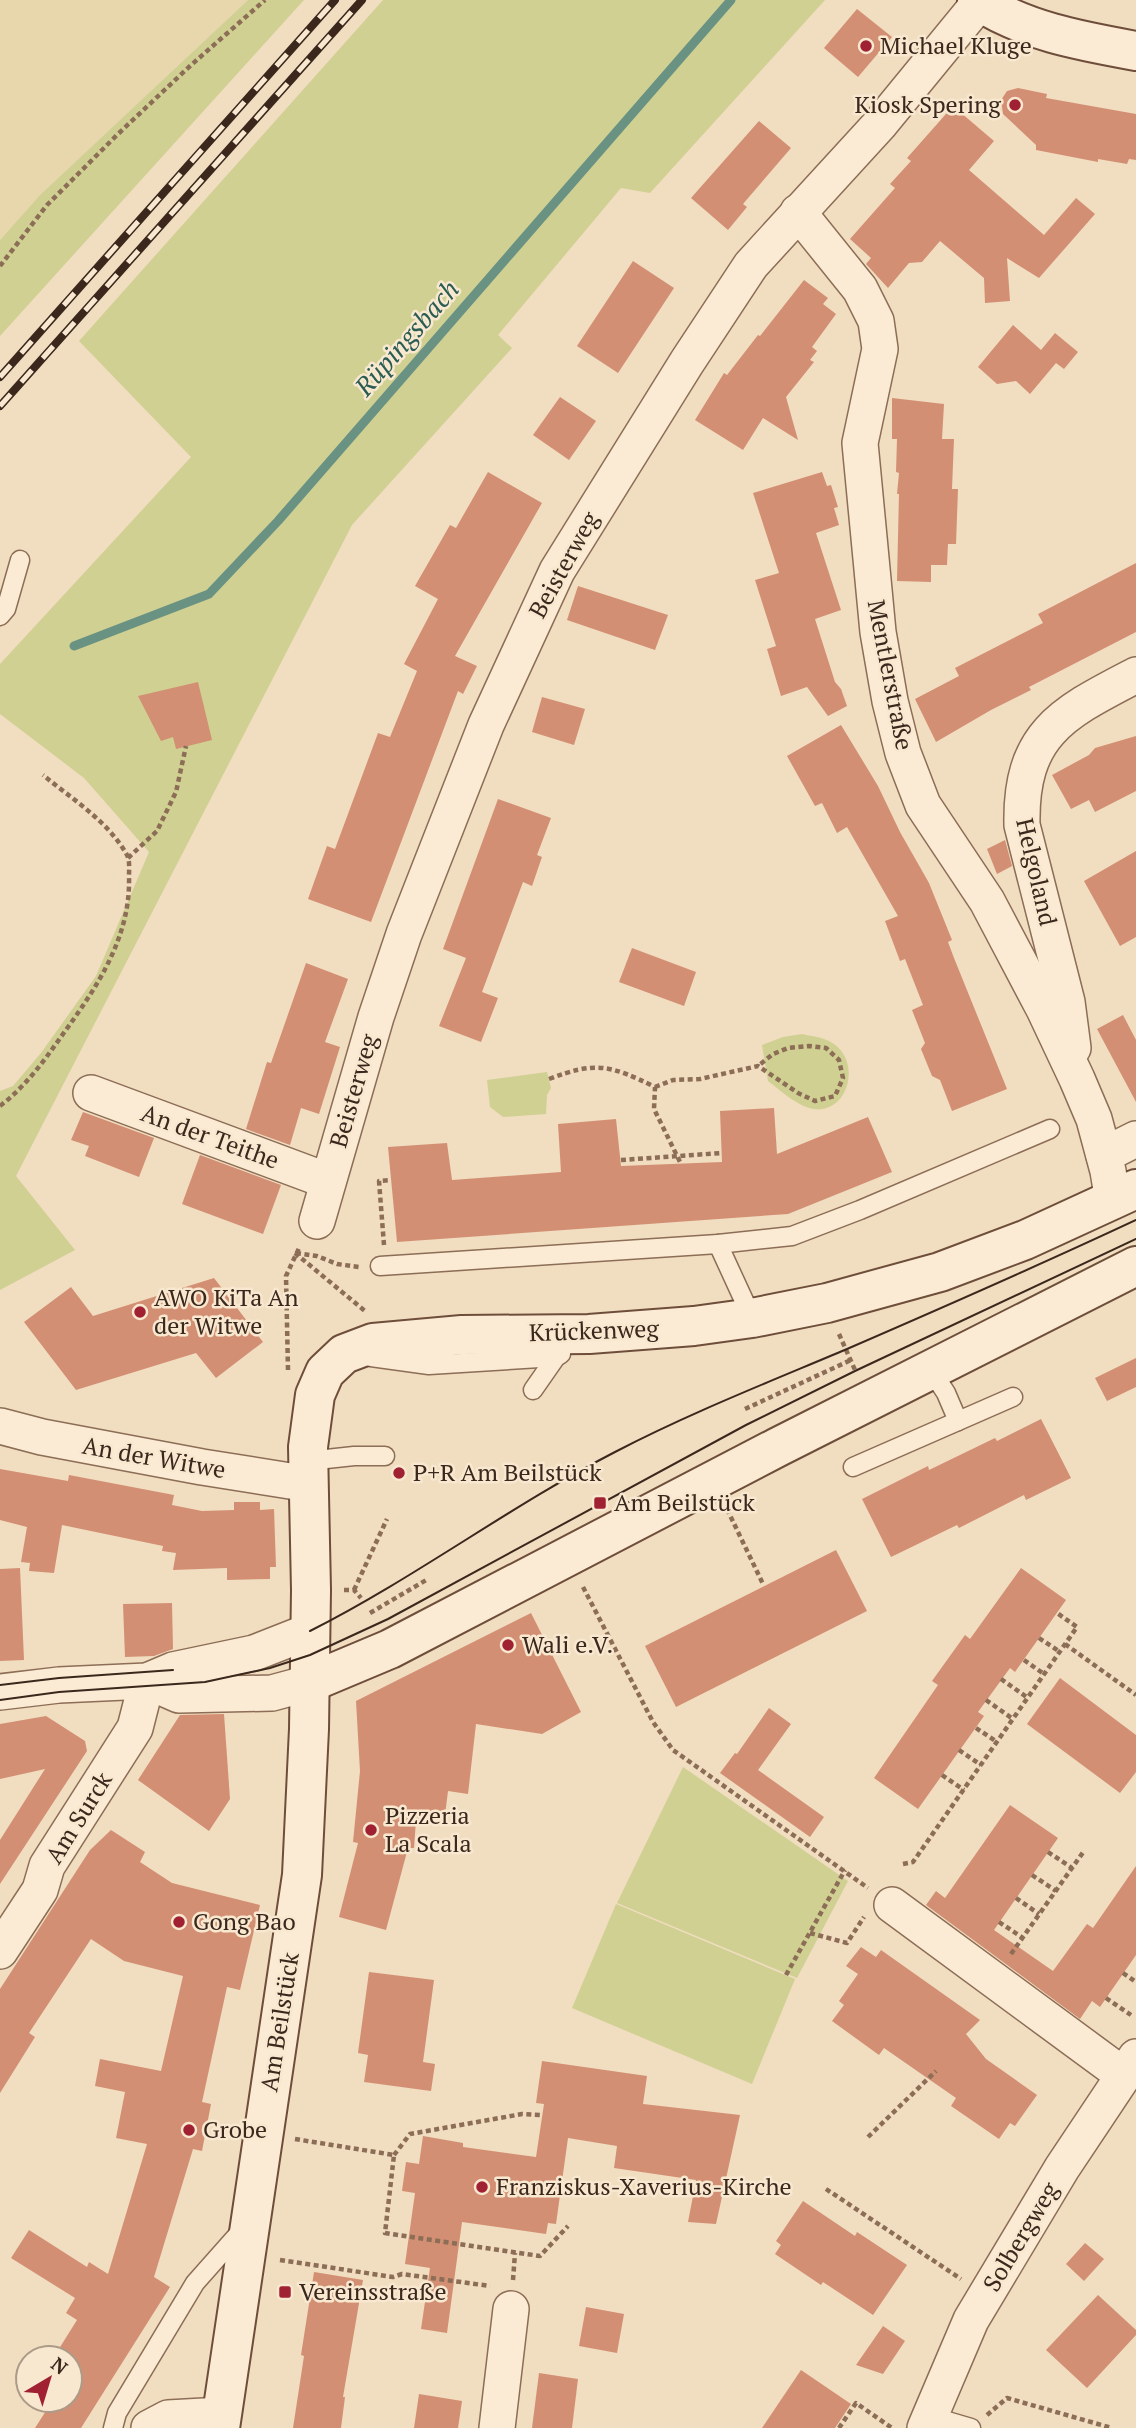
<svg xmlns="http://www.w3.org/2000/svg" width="1136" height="2428" viewBox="0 0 1136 2428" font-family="'PT Serif',serif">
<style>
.farmland{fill:#e8d7ad}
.green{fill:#d0d093}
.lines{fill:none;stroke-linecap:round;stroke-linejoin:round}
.stream{stroke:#6a9283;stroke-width:9}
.building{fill:#d38f73}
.lane-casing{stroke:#8c6d56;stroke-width:21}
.street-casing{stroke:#8c6d56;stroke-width:38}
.secondary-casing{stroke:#6e4e3a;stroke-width:42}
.path{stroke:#8c6d56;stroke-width:4.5;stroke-dasharray:5 3.5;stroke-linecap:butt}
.lane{stroke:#fbebd4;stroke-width:18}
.street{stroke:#fbebd4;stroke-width:35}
.secondary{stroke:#fbebd4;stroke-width:38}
.tram{stroke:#3b271c;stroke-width:2}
.rail-casing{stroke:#3b271c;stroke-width:8}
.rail{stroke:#f8e8d0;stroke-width:5;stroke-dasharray:16;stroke-linecap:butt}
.poi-dot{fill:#a02232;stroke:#f8e8d0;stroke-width:2.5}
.labels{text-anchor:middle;stroke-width:5;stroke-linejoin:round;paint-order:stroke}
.poi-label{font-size:24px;fill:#3b271c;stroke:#f8e8d0;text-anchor:start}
.street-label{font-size:24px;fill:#3b271c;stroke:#f8e8d0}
.water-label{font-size:26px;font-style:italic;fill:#2a5c52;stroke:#f8e8d0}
</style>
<rect width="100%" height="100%" fill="#f1ddc0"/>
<polygon class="farmland" points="0,0 248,0 40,195 0,240"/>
<g class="green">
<polygon points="248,0 304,0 0,336 0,240 40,195"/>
<polygon points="383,0 825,0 650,193 621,188 498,335 512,348 352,525 16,1176 75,1250 0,1290 0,1091 13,1086 41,1053 96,976 149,852 84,778 0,714 0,664 191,457 79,341"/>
<path d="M802 1034C811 1036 821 1037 829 1041 865 1059 848 1119 809 1108 795 1104 780 1090 768 1081L762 1045 783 1037Z"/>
<polygon points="547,1072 551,1088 547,1095 546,1114 503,1117 490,1107 487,1080"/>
<polygon points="683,1767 848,1881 797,1978 617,1903"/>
<polygon points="616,1904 795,1979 752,2084 572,2008"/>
</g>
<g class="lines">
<polyline class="stream" points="74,646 209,594 278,521 731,0"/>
</g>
<g class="building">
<polygon points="857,9 892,37 858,77 824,48"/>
<polygon points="1018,88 1047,94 1046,98 1136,114 1136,160 1129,159 1127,164 1098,159 1098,162 1036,150 1036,145 1003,114 1001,100 1007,91"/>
<polygon points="953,106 994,141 969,170 1044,235 1076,198 1095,214 1039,278 1007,258 1010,301 985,303 984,278 940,241 922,262 909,263 888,288 866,264 871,258 850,239 895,188 890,184 911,161 907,158"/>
<polygon points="759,121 791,148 743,204 747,207 728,230 691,198"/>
<polygon points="633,261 674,288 618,373 577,346"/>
<polygon points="804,280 828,298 823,304 836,314 812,347 817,351 810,360 814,362 786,397 798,440 763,418 743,450 695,420 724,373 727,375 758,335 760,336"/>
<polygon points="1013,325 1041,350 1055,333 1078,352 1064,369 1056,363 1030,394 1016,381 997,384 978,367"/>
<polygon points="560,397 596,421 569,460 533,435"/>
<polygon points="892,398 944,404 942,439 954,439 952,489 958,489 956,544 948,544 947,565 931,565 931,582 897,581 899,494 897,494 899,473 896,472 897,439 892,439"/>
<polygon points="488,472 542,503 455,656 477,666 463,694 458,691 371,922 308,899 327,846 335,849 378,733 390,737 417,671 404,664 438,599 415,586 450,525 456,528"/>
<polygon points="822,472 827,486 831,485 838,507 834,508 839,525 816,533 841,610 815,619 835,682 841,689 847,706 828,716 807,687 781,696 767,649 776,646 755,580 779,573 753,493"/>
<polygon points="1136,563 1136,632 1029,687 1031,690 991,710 936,742 915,699 959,676 955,668 1043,623 1038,614"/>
<polygon points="578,586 668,615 655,650 567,620"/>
<polygon points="198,682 212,740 176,749 173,737 161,741 138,696"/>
<polygon points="542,697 585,709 574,745 532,732"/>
<polygon points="841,725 878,786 900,832 929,883 952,940 948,942 954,958 1007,1089 952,1111 940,1080 932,1076 921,1049 925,1043 912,1010 923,1005 905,959 900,961 885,921 898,916 847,827 837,833 822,803 815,806 787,756"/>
<polygon points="1136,736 1136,791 1095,812 1089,800 1071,809 1052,775 1089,755 1095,748"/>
<polygon points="498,799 551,818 537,855 542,857 532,886 523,882 482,992 498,998 481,1042 439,1026 466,958 443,949"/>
<polygon points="1005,840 1012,866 997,874 987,849"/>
<polygon points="1136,851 1136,937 1120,946 1084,881"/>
<polygon points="632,948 696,972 684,1006 619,982"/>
<polygon points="306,963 348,979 325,1042 340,1047 319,1114 301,1108 290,1145 246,1129 267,1062 271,1063"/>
<polygon points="1123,1015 1136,1040 1136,1102 1097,1029"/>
<polygon points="774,1108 777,1154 868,1117 892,1172 788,1214 397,1242 388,1147 447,1143 452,1180 561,1172 558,1124 616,1119 621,1166 722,1162 720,1111"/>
<polygon points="83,1112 154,1138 139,1177 85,1156 89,1146 71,1140"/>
<polygon points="200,1155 281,1185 263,1234 182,1204"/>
<polygon points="214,1278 263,1342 216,1378 196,1353 76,1390 24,1322 71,1287 93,1316"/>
<polygon points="1136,1358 1136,1387 1107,1401 1095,1378"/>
<polygon points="1041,1419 1071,1478 1026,1500 1024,1495 959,1528 957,1525 891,1557 862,1499 928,1466 929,1470 995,1438 997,1441"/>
<polygon points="0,1469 68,1481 69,1475 174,1495 172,1505 202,1511 234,1510 234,1502 260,1502 260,1510 274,1509 276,1567 270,1567 270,1579 227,1580 227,1568 173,1570 176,1553 162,1551 163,1546 62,1525 54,1573 29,1571 30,1563 21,1562 27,1527 0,1520"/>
<polygon points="836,1550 867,1611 676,1707 645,1646"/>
<polygon points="20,1568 24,1660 0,1661 0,1569"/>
<polygon points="1021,1568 1066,1600 1015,1672 1010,1668 978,1712 984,1716 918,1809 874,1778 938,1685 932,1681 965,1635 970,1639"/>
<polygon points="172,1603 173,1649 154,1656 125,1657 123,1604"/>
<polygon points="531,1613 581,1712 542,1734 476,1724 468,1794 448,1791 444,1823 416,1820 414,1848 408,1848 386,1930 339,1917 358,1843 353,1842 360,1771 356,1701"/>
<polygon points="1060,1678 1136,1735 1136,1772 1120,1793 1027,1724"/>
<polygon points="769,1708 791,1724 758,1770 824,1817 810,1837 720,1773 735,1753 737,1754"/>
<polygon points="224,1714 230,1799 209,1831 138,1780 180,1715"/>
<polygon points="46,1716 85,1741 87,1751 0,1884 0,1840 45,1769 0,1779 0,1724"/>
<polygon points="1010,1805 1058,1838 994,1930 1053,1971 1087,1924 1093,1928 1136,1866 1136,1955 1100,2007 1092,2001 1080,2019 926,1905 936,1891 945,1898"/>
<polygon points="111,1830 145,1852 140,1862 172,1883 260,1905 240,1990 227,1987 202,2102 211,2104 202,2151 193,2149 154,2277 170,2287 81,2428 35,2428 53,2400 70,2400 70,2358 57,2352 77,2320 66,2313 75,2298 11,2258 29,2230 87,2267 89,2262 108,2274 147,2144 116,2138 125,2092 95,2086 100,2059 161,2071 183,1976 124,1961 91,1939 29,2033 35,2037 0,2093 0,1989 90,1850"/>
<polygon points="861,1947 876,1957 881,1950 980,2020 966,2034 986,2059 1037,2095 1015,2126 1010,2123 999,2139 951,2106 956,2098 884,2048 879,2055 832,2021 844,2005 839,2001 858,1974 846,1966"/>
<polygon points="369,1972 434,1980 423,2062 435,2064 431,2091 364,2082 368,2055 358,2053"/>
<polygon points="542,2061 647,2076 643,2104 740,2115 716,2224 688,2222 696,2180 614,2168 617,2146 568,2138 556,2224 548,2223 546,2234 462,2222 447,2333 421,2329 430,2268 405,2264 415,2193 402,2191 406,2162 419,2164 423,2136 463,2143 463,2147 536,2157 544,2104 536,2103"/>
<polygon points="803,2201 855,2236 857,2232 907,2265 873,2315 823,2282 821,2285 775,2254 781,2245 776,2241"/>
<polygon points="1085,2243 1104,2259 1084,2281 1066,2264"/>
<polygon points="314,2272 363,2280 343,2397 345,2397 341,2428 293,2428 304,2356 301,2355"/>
<polygon points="1098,2295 1136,2330 1136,2335 1087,2388 1046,2350"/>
<polygon points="586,2307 624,2314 617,2353 579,2346"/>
<polygon points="883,2326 905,2341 883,2374 856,2365"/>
<polygon points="801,2370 851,2404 835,2428 762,2428"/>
<polygon points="539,2373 578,2379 572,2428 532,2428"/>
<polygon points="419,2394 462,2401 458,2428 414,2428"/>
</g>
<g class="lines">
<g class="lane-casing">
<g id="lane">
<polyline points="0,616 6,609 20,560"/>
<polyline points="718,1244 752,1318"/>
<polyline points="380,1266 718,1244 792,1236 860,1210 1050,1129"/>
<polyline points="371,1357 429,1365 556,1357"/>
<polyline points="931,1370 946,1393 958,1421"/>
<polyline points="533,1390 556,1357 561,1354"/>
<polyline points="308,1461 354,1456 385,1456"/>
<polyline points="853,1467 1013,1397"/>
<polyline points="930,2416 971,2428"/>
<polyline points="113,2428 117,2413 195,2283 242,2230"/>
</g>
</g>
<g class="street-casing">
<g id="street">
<polyline points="798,212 860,289 876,321 880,349 860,443 878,632 890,701 903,753 923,805 987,901 1044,1009 1077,1079 1094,1119 1108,1171 1113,1201"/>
<path d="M1073 1048 1067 1002 1022 825C1020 733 1063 713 1136 675"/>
<polyline points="91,1093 328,1181"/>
<polyline points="1104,1155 1136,1139"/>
<polyline points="317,1221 376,1017 404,934 486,725 557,571 687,362 751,265 880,124 980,2"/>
<polyline points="0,1426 42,1437 202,1467 309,1484"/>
<polyline points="147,1681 179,1695 272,1693 309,1683"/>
<polyline points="0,1692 59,1685 147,1681 173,1670 254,1653 310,1631"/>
<polyline points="892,1905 1123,2075"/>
<polyline points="0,1951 40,1890 47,1866 135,1728 147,1681"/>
<polyline points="149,2428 168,2418 222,2415"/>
<polyline points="497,2428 511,2309"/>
<polyline points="925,2428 971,2320 1062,2168 1136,2057"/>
</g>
</g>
<g class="secondary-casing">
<g id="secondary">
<path d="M977 0C1024 31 1081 41 1136 51"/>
<polyline points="309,1683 390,1649 778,1447 1136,1266"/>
<polyline points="220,2428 302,1875 309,1729 311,1590 308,1447 315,1395 325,1372 344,1354 373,1343 462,1335 589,1334 694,1326 752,1318 827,1303 940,1272 1025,1240 1136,1189"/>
</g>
</g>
<g class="path">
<polyline points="0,266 47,205 118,134 190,66 265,0"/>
<polyline points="128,858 157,831 176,792 186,746"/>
<path d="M549 1079C596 1061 610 1065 655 1087L654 1109 681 1164"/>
<polyline points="655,1087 673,1080 700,1079 758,1066 798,1093 815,1101 835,1096 843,1078 839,1060 826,1048 809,1046 788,1048 773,1054 758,1066"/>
<path d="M0 1106C26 1086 44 1061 63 1034 97 987 131 937 129 876 129 869 130 861 127 855 108 821 72 799 43 775"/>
<polyline points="621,1160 722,1153"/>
<polyline points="384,1245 379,1181 391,1180"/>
<polyline points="295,1253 365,1311"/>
<polyline points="296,1253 317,1256 337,1264 359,1267"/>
<polyline points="839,1334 855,1370"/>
<polyline points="288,1370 286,1276 300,1246"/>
<polyline points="745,1409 851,1360"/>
<polyline points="727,1509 763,1584"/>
<polyline points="583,1587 653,1722 673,1750 868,1888"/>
<polyline points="344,1590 354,1590 361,1598"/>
<polyline points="354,1590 387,1519"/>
<polyline points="370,1613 428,1579"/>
<polyline points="1039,1638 1060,1652"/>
<polyline points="1065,1644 1136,1695"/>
<polyline points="1024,1660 1044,1674"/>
<polyline points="1001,1679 1028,1698"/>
<polyline points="986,1700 1013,1719"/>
<polyline points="976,1728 997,1742"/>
<polyline points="959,1750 981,1765"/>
<polyline points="942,1775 964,1790"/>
<polyline points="1048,1852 1072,1868"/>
<polyline points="903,1864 913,1862 1077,1627 1057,1613"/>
<polyline points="1032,1875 1056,1891"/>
<polyline points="1016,1898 1039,1914"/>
<polyline points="999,1922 1023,1938"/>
<polyline points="810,1933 847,1943 864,1917"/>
<polyline points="1011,1954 1084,1851"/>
<polyline points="1123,1973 1136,1982"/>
<polyline points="786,1975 845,1870"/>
<polyline points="1106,1998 1131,2015"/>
<polyline points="868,2137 936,2071"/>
<polyline points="295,2139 394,2155 385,2233 540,2256 568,2226"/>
<polyline points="394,2155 410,2134 522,2114 542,2115"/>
<polyline points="826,2189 961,2279"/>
<polyline points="280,2260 393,2277 402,2274 490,2286"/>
<polyline points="513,2280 515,2253"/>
<polyline points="987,2415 1007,2398 1112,2428"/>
<polyline points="839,2428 856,2403 892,2428"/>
</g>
<use href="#lane" class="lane"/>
<use href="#street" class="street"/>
<use href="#secondary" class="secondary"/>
<g class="tram">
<path d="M310 1631C415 1578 510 1506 615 1452 690 1413 769 1382 847 1349 944 1307 1040 1265 1136 1220"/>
<polyline points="0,1685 59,1678 173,1670"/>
<polyline points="0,1700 59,1692 205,1682 270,1668 310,1655 388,1619 746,1425 855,1371 1136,1239"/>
</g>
<g class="rail-casing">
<g id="rail">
<polyline points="0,377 335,0"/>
<polyline points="0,406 362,0"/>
</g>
</g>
<use href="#rail" class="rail"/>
</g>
<g class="poi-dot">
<circle cx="866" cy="46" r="7"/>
<circle cx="1015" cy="105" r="7"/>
<circle cx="140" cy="1312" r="7"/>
<circle cx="399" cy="1473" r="7"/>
<rect x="593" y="1496" width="14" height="14" rx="3.5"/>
<circle cx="508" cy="1645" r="7"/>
<circle cx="371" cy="1830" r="7"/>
<circle cx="179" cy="1922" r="7"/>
<circle cx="189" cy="2130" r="7"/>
<circle cx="482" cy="2187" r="7"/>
<rect x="278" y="2285" width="14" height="14" rx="3.5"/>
</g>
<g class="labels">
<g class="poi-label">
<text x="880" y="54">Michael Kluge</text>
<text x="1001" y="113" text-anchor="end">Kiosk Spering</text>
<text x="154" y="1306">AWO KiTa An<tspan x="154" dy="28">der Witwe</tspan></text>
<text x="413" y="1481">P+R Am Beilstück</text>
<text x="614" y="1511">Am Beilstück</text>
<text x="522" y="1653">Wali e.V.</text>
<text x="385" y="1824">Pizzeria<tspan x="385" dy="28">La Scala</tspan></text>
<text x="193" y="1930">Gong Bao</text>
<text x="203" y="2138">Grobe</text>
<text x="496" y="2195">Franziskus-Xaverius-Kirche</text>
<text x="299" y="2300">Vereinsstraße</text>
</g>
<g class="street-label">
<text transform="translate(564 565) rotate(-61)" y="8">Beisterweg</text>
<text transform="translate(890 675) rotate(79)" y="8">Mentlerstraße</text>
<text transform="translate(1036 872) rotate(77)" y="8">Helgoland</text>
<text transform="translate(354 1091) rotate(-74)" y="8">Beisterweg</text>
<text transform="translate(210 1137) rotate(20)" y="8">An der Teithe</text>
<text transform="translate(594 1331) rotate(-2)" y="8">Krückenweg</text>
<text transform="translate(154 1458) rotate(10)" y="8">An der Witwe</text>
<text transform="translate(79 1818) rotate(-58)" y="8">Am Surck</text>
<text transform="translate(280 2022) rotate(-81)" y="8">Am Beilstück</text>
<text transform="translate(1021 2237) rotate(-59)" y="8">Solbergweg</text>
</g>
<g class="water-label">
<text transform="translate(407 338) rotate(-49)" y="9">Rüpingsbach</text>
</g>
</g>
<g transform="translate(49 2379) rotate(38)"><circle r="33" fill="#f8e8d0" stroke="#ac9b88" stroke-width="2"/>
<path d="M0-5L12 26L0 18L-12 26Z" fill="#a02232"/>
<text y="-10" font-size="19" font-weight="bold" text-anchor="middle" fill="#3b271c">N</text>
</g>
</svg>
